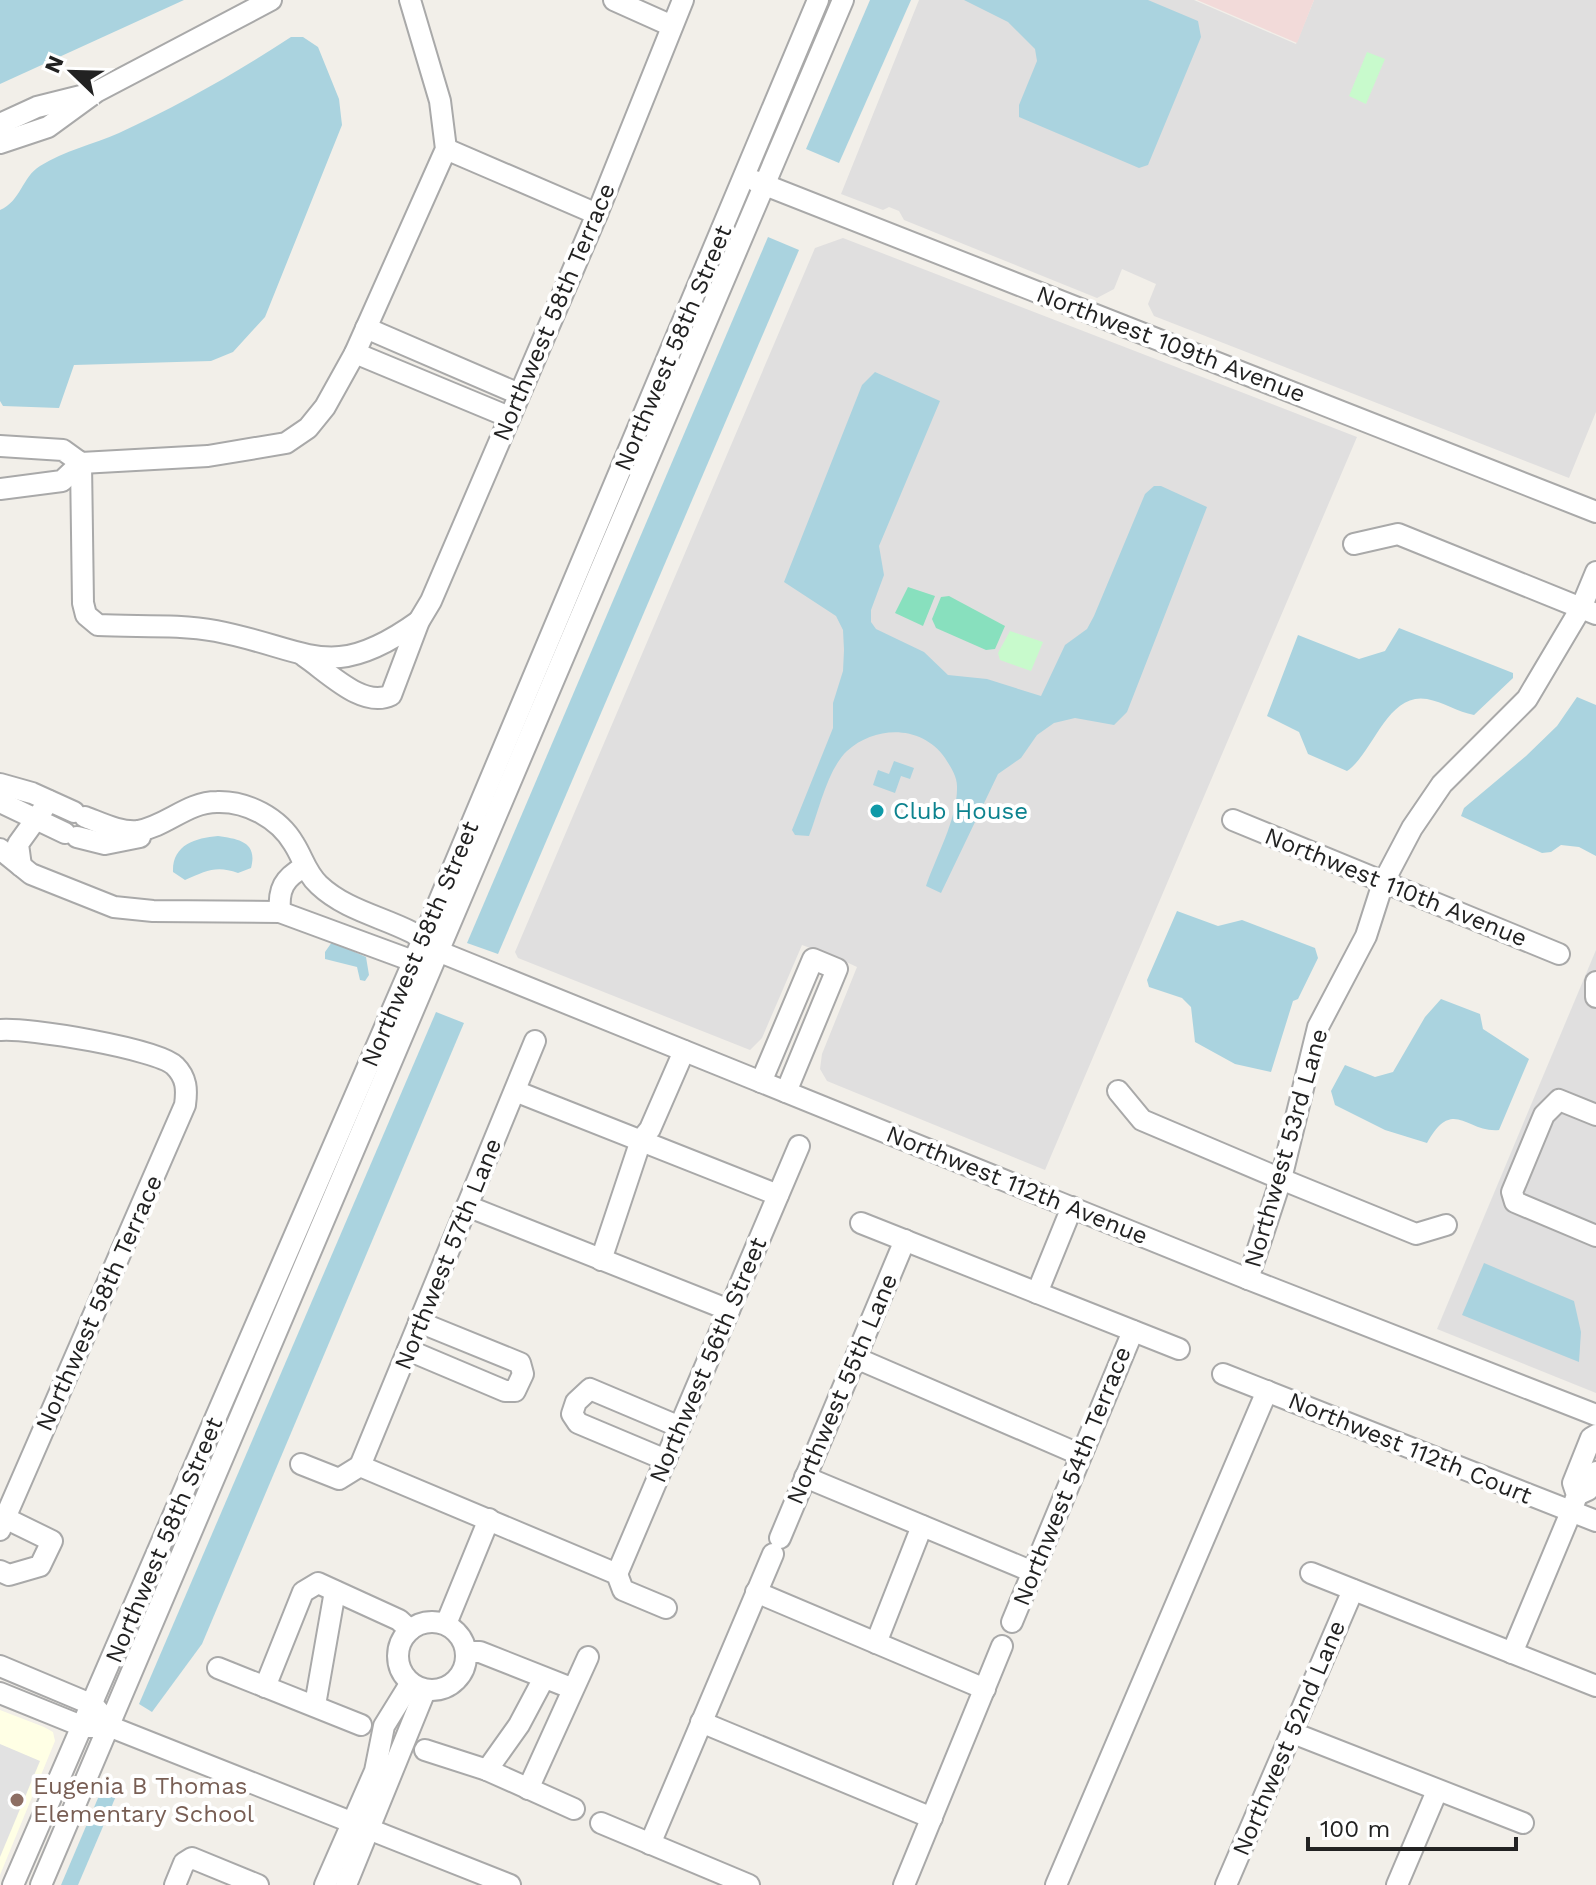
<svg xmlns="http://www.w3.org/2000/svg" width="1596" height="1885" viewBox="0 0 1596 1885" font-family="'Work Sans',sans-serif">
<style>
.residential{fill:#e0dfdf}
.commercial{fill:#f2dad9}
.education{fill:#ffffe5}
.park{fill:#c8facc}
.pitch{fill:#88e0be}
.parking{fill:#e2e2e2}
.water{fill:#aad3df}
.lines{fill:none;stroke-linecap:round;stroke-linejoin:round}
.minor-casing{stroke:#a9a9a9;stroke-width:24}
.minor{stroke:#fff;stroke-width:20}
.culture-dot{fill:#0f9aa8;stroke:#fff;stroke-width:3}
.education-dot{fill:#8d6e63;stroke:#fff;stroke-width:3}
.labels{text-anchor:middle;stroke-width:8;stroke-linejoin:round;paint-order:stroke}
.street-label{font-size:24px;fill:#222;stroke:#fff}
.culture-label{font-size:24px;fill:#0d838f;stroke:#fff;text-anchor:start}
.education-label{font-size:24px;fill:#785e54;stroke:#fff;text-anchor:start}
</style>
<rect width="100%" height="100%" fill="#f2efe9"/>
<g class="residential">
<polygon points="919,0 1194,0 1296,44 1314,0 1596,0 1596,412 1569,478 1154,316 1148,304 1156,284 1122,269 1114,289 1097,298 904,220 899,211 889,207 883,210 841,194"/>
<polygon points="843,238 1357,437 1045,1170 827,1081 820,1069 822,1054 857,967 840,959 802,945 762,1038 750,1050 518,958 515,952 815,248"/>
<polygon points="1596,950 1596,1393 1437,1329"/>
</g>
<polygon class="commercial" points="1197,0 1314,0 1297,43"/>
<polygon class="education" points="0,1710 44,1727 53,1732 55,1741 0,1875"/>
<g class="park">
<polygon points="1367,52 1385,59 1366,104 1349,96"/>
<polygon points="1010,631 1043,642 1031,671 1000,660 998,653"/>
</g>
<g class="pitch">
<polygon points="908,587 935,596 923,626 895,613"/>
<polygon points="949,596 1005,626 995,649 986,650 936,628 932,619 941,597"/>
</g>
<polygon class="parking" points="0,1744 40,1761 0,1857"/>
<g class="water">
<polygon points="0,0 184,0 0,84"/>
<polygon points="870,0 911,0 839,163 806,149"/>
<polygon points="964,0 1148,0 1198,21 1201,37 1148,165 1139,168 1019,117 1019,105 1037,61 1035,49 1008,22"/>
<path d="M291 37H303L318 47 339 99 342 125 265 317 233 352 211 361 74 365 59 408 3 406 0 401V210C21 201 22 177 40 166 64 151 94 144 119 133 178 106 238 72 291 37Z"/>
<polygon points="768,237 799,250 498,954 467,943"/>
<path d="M875 372 940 401 879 546 884 575 871 610V622L876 629 924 652 948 675 987 679 1041 696 1065 645 1087 629 1094 616 1145 494 1154 486H1161L1207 507 1127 712 1114 725 1075 718 1054 723 1037 735 1021 758 998 774 941 893 926 886C936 856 958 818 957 786 957 776 950 766 945 758 922 725 876 725 847 751 827 770 819 811 809 836L795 835 792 830 833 728V703L843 671 844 650 843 630 836 616 784 582 862 385Z"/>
<path d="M1399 628 1513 673V678L1474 715C1458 712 1443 702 1427 699 1387 692 1373 754 1347 771L1308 754 1299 732 1267 716 1298 635 1359 659 1385 651Z"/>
<polygon points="1577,697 1596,705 1596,856 1579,847 1561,845 1551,852 1542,853 1461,816 1464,808 1526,756 1557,726"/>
<polygon points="894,761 914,768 910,779 901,776 895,793 873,785 878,770 889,774"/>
<path d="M218 836C239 839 258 842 251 868L238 873C216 865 206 871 185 880L173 872C172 845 195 838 218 836Z"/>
<polygon points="1177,911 1218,926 1242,920 1315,948 1318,958 1298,999 1293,1001 1271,1072 1235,1064 1195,1042 1191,1007 1182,998 1149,987 1147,980"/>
<polygon points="332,942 366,957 369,975 365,981 360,980 357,967 325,959 325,952"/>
<path d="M1441 999 1480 1014 1483 1029 1529 1059 1499 1130C1466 1133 1453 1096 1427 1143L1385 1130 1335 1105 1331 1091 1345 1065 1375 1077 1393 1072 1425 1017Z"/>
<polygon points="436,1012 464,1023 202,1644 152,1712 139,1704"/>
<polygon points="1484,1263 1574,1301 1581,1332 1579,1362 1462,1315"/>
<polygon points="104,1784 119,1789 78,1885 61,1885"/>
</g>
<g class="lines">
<g class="minor-casing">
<g id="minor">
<polyline points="614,0 672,26"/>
<polyline points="0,124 37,107 85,95"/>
<polyline points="0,143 48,127 96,92 271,0"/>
<polyline points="446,149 597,214"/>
<polyline points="755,181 1596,512"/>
<polyline points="366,328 519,394"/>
<polyline points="355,353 509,417"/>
<polyline points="0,446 63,450 81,463 208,456 286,443 308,428 325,407 355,353 446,149 440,101 410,0"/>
<path d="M81 463 83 603 86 615 98 625C136 627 178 624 216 631 309 649 330 685 419 621"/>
<polyline points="0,489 62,481 81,463"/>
<polyline points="1354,544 1398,534 1596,614"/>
<path d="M304 656C328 672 363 709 391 695L419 621 431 601 597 214 683 0"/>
<polyline points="0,784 32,793 74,812"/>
<polyline points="0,802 65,833"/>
<path d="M85 817C101 823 121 833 138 831 167 826 187 802 217 802 247 801 279 818 294 844 303 858 306 873 319 885 354 918 406 919 440 952L1248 1279 1596 1415"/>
<polyline points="1233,820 1559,954"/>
<polyline points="77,837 105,844 140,837"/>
<polyline points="0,849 31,874 114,907 153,911 280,912 413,961 425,957"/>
<polyline points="21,866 18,844 49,801"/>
<path d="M280 912C278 889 284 878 304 867"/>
<polyline points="1596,982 1596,997"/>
<path d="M0 1030C26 1027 159 1049 175 1066 187 1078 187 1090 185 1105L5 1518 0 1517"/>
<polyline points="761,1082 813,959 837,969 786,1092"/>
<polyline points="515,1091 778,1195"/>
<polyline points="1118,1091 1142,1120 1281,1179 1416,1234 1446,1225"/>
<polyline points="1596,1115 1559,1100 1544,1115 1512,1192 1515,1202 1596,1236"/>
<polyline points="467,1206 729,1310"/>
<polyline points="861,1223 1179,1349"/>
<polyline points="601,1260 641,1140 650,1129 684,1051"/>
<polyline points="1248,1279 1281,1179 1318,1027 1366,936 1383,883 1412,828 1442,784 1527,699 1581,608 1596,572"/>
<polyline points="1037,1293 1072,1207"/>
<polyline points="408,1350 505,1391 515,1391 523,1374 520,1363 419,1322"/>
<polyline points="856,1358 1081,1455"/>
<polyline points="1223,1374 1596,1521"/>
<polyline points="666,1460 578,1423 572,1414 576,1402 590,1389 680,1427"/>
<polyline points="301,1464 339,1479 360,1466 617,1574 623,1590 666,1608"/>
<polyline points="360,1466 535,1041"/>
<polyline points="805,1477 1033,1572"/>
<polyline points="1577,1495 1588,1490 1596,1472"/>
<polyline points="0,1530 5,1518 52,1541 40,1566 9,1575 0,1571"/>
<polyline points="780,1538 905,1240"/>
<polyline points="1311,1573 1596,1686"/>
<polyline points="617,1574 799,1146"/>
<polyline points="756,1592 985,1689"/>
<circle cx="432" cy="1656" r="34"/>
<polyline points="1012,1622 1133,1331"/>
<polyline points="446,1624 489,1519"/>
<polyline points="876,1643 922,1526"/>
<polyline points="466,1652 480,1652 571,1688"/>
<polyline points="1512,1653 1571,1512 1577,1495 1573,1483 1591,1438 1596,1435"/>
<polyline points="0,1666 93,1705 101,1714"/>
<polyline points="218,1668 361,1725"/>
<polyline points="265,1687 303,1592 318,1583 399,1620 410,1630"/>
<polyline points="0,1693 84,1727 111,1727 510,1885"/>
<polyline points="315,1705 335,1591"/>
<polyline points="701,1722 932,1818"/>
<polyline points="1293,1733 1523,1823"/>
<polyline points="425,1750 487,1770 574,1809"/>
<polyline points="487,1770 519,1725 544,1678"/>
<polyline points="528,1789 588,1657"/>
<polyline points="601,1823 749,1885"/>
<polyline points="650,1844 773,1554"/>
<polyline points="13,1885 424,937 818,0"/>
<polyline points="41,1885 843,0"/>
<polyline points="175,1885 184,1863 192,1858 258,1885"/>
<polyline points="325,1885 375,1771 384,1726 410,1684"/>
<polyline points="346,1885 425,1691"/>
<polyline points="904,1885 1002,1646"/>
<polyline points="1056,1885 1267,1391"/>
<polyline points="1226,1885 1353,1590"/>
<polyline points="1397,1885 1437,1791"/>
</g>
</g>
<use href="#minor" class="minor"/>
</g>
<circle class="culture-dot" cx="877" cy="811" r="8"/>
<circle class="education-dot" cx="17" cy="1800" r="8"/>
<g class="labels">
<g class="street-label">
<text transform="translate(554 312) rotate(-67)" y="8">Northwest 58th Terrace</text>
<text transform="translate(1171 344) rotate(21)" y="8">Northwest 109th Avenue</text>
<text transform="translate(673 348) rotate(-67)" y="8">Northwest 58th Street</text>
<text transform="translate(1396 887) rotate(22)" y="8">Northwest 110th Avenue</text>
<text transform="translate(420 944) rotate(-67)" y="8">Northwest 58th Street</text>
<text transform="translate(1286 1148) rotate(-74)" y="8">Northwest 53rd Lane</text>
<text transform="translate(1017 1185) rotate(22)" y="8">Northwest 112th Avenue</text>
<text transform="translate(448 1254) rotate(-68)" y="8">Northwest 57th Lane</text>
<text transform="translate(99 1303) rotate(-66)" y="8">Northwest 58th Terrace</text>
<text transform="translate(708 1360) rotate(-67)" y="8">Northwest 56th Street</text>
<text transform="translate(842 1389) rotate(-67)" y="8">Northwest 55th Lane</text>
<text transform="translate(1410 1448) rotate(22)" y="8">Northwest 112th Court</text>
<text transform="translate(1072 1476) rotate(-68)" y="8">Northwest 54th Terrace</text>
<text transform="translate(164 1540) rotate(-67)" y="8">Northwest 58th Street</text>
<text transform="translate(1289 1738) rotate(-67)" y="8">Northwest 52nd Lane</text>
</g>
<g class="culture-label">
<text x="893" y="819">Club House</text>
</g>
<g class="education-label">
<text x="33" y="1794">Eugenia B Thomas<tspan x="33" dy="28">Elementary School</tspan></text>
</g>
</g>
<g transform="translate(72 72) rotate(293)" stroke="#ffffff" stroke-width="6" paint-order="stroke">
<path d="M0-6L14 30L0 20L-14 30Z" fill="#222222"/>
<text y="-12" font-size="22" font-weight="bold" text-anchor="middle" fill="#222222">N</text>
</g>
<path d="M1308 1837v12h208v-12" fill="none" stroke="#222222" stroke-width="4"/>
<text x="1320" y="1837" font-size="24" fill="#222222" stroke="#ffffff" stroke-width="6" paint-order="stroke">100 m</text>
</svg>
